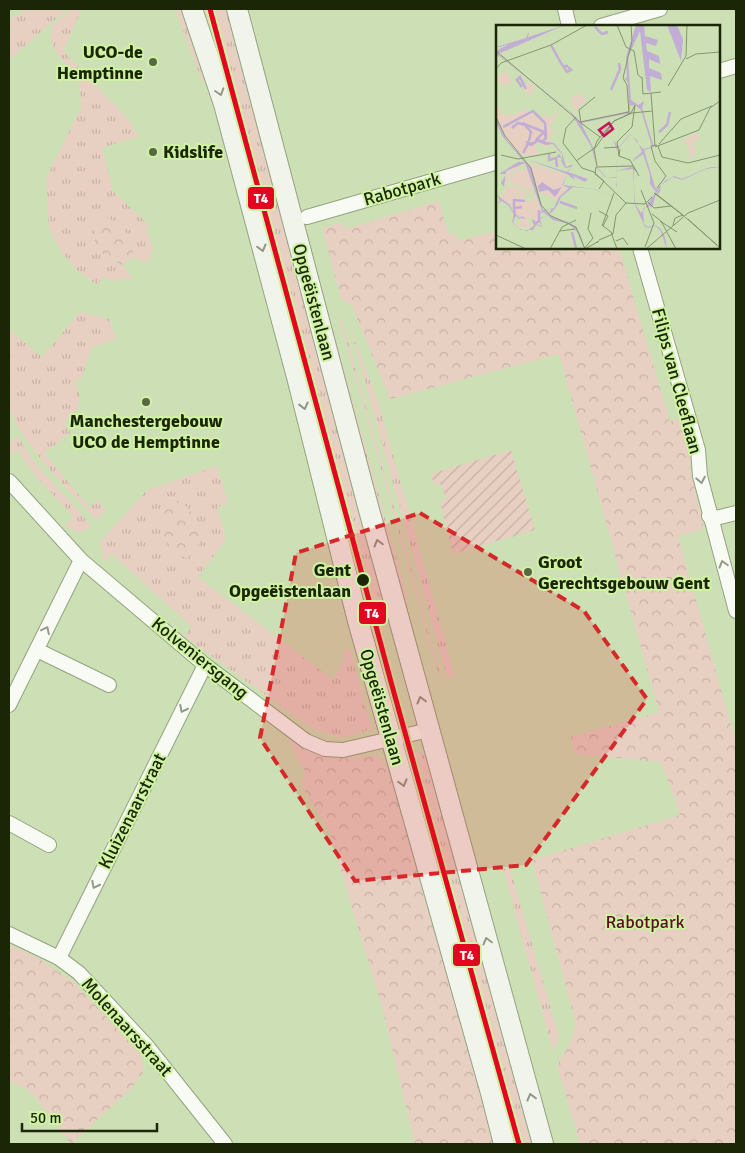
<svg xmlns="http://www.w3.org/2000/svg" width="745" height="1153" viewBox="0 0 745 1153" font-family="Signika,sans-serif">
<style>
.grass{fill:url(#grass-tufts)}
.park{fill:url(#park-crowns)}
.garden{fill:url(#garden-furrows)}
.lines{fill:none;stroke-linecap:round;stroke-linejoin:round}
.minor-casing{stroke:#94a381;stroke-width:16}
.secondary-casing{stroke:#94a381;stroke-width:22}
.minor{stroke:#f8faf4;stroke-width:14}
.secondary{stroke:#f1f4eb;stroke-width:20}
.tram-1-casing{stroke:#d0f2a3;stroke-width:9}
.tram-1{stroke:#e40521;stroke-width:5}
.oneway{stroke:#909784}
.oneway2{stroke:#949b89}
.marked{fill:#d62828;fill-opacity:0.2;stroke:#d62828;stroke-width:4;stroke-dasharray:10 6;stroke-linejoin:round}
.poi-dot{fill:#596743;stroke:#d0f2a3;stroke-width:2}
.stop-dot{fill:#1a2606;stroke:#d0f2a3;stroke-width:2}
.labels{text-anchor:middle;stroke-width:4;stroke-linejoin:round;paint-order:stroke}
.poi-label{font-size:18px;font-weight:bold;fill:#1a2606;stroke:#d0f2a3;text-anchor:start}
.street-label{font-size:18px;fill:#1a2606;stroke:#d0f2a3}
.stop-label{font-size:18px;font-weight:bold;fill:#1a2606;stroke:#d0f2a3;text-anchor:end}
.park-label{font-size:18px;fill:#5e0c28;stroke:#d0f2a3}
.inset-river{fill:none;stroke:#c2add4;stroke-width:2.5}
.inset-road{fill:none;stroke:#85966f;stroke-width:1}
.view{fill:#c2185b;fill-opacity:0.15;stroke:#c2185b;stroke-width:2.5}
.inset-edge{fill:none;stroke:#1a2606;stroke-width:2.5}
.line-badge{stroke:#d0f2a3;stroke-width:2}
.badge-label{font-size:14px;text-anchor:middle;font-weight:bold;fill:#fff}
</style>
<defs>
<pattern id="grass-tufts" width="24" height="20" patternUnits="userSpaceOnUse" patternTransform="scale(1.25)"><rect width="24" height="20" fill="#e7d0c2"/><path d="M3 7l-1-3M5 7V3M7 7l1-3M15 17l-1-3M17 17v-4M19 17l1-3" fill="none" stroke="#c6b2a5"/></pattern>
<pattern id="park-crowns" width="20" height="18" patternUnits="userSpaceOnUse" patternTransform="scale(1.25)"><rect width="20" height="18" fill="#e7d0c2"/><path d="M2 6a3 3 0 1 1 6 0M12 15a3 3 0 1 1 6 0" fill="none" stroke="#c6b2a5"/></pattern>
<pattern id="garden-furrows" width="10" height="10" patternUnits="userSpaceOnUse" patternTransform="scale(1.25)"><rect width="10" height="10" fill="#e7d0c2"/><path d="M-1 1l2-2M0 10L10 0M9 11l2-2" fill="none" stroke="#c6b2a5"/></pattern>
</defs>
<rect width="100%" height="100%" fill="#cde0b5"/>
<g class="grass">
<polygon points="27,9 67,9 9,60 9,20"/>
<path d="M72 9H82L63 51 128 119 140 136 102 148 113 191 150 226 145 229C153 242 157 251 146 263L134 257 131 242 110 260 123 265 132 278 115 281 102 277 97 285 77 270 62 253 49 229 46 178 81 108 80 86 75 74 58 55 51 41 52 26Z"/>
<polygon points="175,9 188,9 209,82 203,83"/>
<polygon points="198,9 233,9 235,16 233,39 389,609 365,615 268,238 215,42 209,45"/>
<polygon points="326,311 328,312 409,603 404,604"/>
<path d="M80 312 109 319 116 339 92 347 82 377 75 382C83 397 81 412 65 420L67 429 71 432 44 453 89 507 98 500 106 510 96 520C73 494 14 437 9 404 5 381 9 354 9 330L42 357Z"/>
<polygon points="339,318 342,320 442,680 440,680"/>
<polygon points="349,324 379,405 455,676 447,678"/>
<path d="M17 436 36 464 91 525C82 535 76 533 65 526L74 517 40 481 17 450 9 456V444Z"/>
<polygon points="217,466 228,503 217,507 226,540 198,577 333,680 345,658 343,651 350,649 372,729 338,738 311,728 184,636 192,627 112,554 104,562 100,542 147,490"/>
<polygon points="416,751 427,756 533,1144 513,1144 407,763 408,758"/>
<polygon points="510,868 558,1033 559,1039 553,1051 503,869"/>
</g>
<g class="park">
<path d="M439 201 448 234 455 232 459 241 497 231 498 248H619L670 422 682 416 693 456 689 465 704 529 678 536 736 743V1144H580L557 1065C566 1051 576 1037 575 1020L532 860 680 815 661 762 575 754 570 737 659 712 559 354 390 399 352 306 341 299 322 228 342 222 345 229Z"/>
<path d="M105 217C125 224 130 237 134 257L123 265C100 256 88 245 98 220Z"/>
<path d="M174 499C195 507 205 532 196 552L186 558C163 549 155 522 167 501Z"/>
<path d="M288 740C328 760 332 761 377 755L395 777 497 1144H415L382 1007 329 831 301 784 306 774Z"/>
<polygon points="9,944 41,960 75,983 141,1054 144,1071 132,1088 71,1144 35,1097 25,1088 9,1081"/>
</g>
<polygon class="garden" points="511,450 535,530 453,554 440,502 446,499 440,483 435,485 430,474"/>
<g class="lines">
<g class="minor-casing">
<g id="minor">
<polyline points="565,9 569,26"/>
<polyline points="601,26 660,9"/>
<polyline points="719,71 736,66"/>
<polyline points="307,217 498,162"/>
<polyline points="640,248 698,450 700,476 736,611"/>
<polyline points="9,481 81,560 205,665 306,741 325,749 343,750 429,730"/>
<polyline points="709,516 716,518 736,513"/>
<polyline points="37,650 109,685"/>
<polyline points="9,705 81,560"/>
<polyline points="9,823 49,845"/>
<polyline points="9,934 59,958 79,973 147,1046 225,1144"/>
<polyline points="59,958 205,665"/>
</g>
</g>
<g class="secondary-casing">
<g id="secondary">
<polyline points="192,9 224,104 297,377 358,621 491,1093 504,1144"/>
<polyline points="237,9 369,510 543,1144"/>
</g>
</g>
<use href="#minor" class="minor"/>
<use href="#secondary" class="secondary"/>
<g class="tram-1-casing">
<polyline id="tram-1" points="210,9 391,682 519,1144"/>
</g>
<use href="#tram-1" class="tram-1"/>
</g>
<defs><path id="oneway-chevron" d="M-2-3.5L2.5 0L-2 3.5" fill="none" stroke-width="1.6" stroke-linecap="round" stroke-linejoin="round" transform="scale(1.25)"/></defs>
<g class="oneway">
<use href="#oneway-chevron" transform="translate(220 92) rotate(72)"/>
<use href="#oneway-chevron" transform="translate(262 248) rotate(75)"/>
<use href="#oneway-chevron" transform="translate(304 406) rotate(76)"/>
<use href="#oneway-chevron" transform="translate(378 543) rotate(-106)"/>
<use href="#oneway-chevron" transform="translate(421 700) rotate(-105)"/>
<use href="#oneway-chevron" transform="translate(403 783) rotate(74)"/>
<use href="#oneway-chevron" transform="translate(487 941) rotate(-105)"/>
<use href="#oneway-chevron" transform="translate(531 1097) rotate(-105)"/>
</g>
<g class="oneway2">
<use href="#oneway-chevron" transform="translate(701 480) rotate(79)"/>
<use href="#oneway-chevron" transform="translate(723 564) rotate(-106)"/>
<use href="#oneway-chevron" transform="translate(46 630) rotate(-64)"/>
<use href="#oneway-chevron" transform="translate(183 709) rotate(117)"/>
<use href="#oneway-chevron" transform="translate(95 885) rotate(117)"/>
</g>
<path class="marked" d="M420 513 584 611 647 699 526 865 355 881 260 738 296 553Z"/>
<g class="poi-dot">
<circle cx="153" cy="62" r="5"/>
<circle cx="153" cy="152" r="5"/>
<circle cx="146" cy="402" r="5"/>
<circle cx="528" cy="572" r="5"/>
</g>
<circle class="stop-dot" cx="363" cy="580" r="7"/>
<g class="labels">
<g class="poi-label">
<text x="143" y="58" text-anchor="end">UCO-de<tspan x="143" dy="21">Hemptinne</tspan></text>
<text x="163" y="158">Kidslife</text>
<text x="146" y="427" text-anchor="middle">Manchestergebouw<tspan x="146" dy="21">UCO de Hemptinne</tspan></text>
<text x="538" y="568">Groot<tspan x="538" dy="21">Gerechtsgebouw Gent</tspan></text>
</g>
<g class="street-label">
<text transform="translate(402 189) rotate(-16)" y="6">Rabotpark</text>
<text transform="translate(314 302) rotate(75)" y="6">Opgeëistenlaan</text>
<text transform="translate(677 381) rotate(75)" y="6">Filips van Cleeflaan</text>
<text transform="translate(200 658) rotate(39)" y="6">Kolveniersgang</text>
<text transform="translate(382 707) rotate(74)" y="6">Opgeëistenlaan</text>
<text transform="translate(132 811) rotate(-63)" y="6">Kluizenaarstraat</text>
<text transform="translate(127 1027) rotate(48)" y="6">Molenaarsstraat</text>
</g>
<g class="stop-label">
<text x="351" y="576">Gent<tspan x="351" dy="21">Opgeëistenlaan</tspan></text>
</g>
<g class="park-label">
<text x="645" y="928">Rabotpark</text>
</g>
</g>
<g transform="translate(496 25)">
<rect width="224" height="224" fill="#cde0b5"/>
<path d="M19 141 23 143 21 147 13 144 24 162 7 156 11 148 12 156 15 155 10 146ZM12 159 39 169 46 186 42 191 44 202 35 192 31 195 36 204 20 201 35 185 27 183 25 177 40 175 35 168 28 169Z" fill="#e7d0c2"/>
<path d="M83 68 91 75 79 86 75 74Z" fill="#e7d0c2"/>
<path d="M9 46 17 57H13L11 63 8 58 3 59 1 54ZM24 52 30 60 36 57 38 64 34 71 20 55ZM3 80 4 89 17 90 30 84 45 93 48 89 52 93 57 91 66 82 53 103 59 108 53 112 54 120 51 122 41 118 39 123 43 129 27 131 14 118 0 92V81ZM199 109 205 110 197 120 201 128 192 134 194 126 188 115ZM33 138 70 150 66 160 72 164 62 175 42 167ZM27 144 33 145 38 166 25 162 18 152V146L24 145 25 149ZM25 164 32 167H28L29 176 26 179H30L32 191 24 193 19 191 17 178Z" fill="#e7d0c2"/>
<path d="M9 161 21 163 18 187 14 179 3 172 10 168Z" fill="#e7d0c2"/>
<path d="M43 0 33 6 32 12 69 0 2 29 76 88 84 97 133 86 132 58 128 52 131 53 130 32 140 0H148L149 11 162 15 160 21 150 18 151 26 163 31 164 39 153 34V43L165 48 166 55 154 51 155 67 151 65 144 6 132 32 135 75 142 80 148 76 146 83 158 122 148 125 159 162 161 164 173 152 170 156 178 151 186 154 211 143 215 142H224L210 144 186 155 177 152 165 160 164 167 159 171 164 163 160 168 157 181 147 183 148 199 152 202 158 200 164 203 169 212 171 224 164 205 159 201 153 203 149 202 139 180 137 144 120 146 121 161 109 170 98 164 77 162 65 172 61 181 56 187 53 189 55 184 49 185 56 192 72 197 80 202 85 211 88 224 82 208 73 199 57 195 47 187 42 190 44 193 49 191 44 194 46 202 40 200 37 205H24L16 197 18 190 13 181 6 176 0 179 4 176 1 170 8 162 5 158 10 149H3L22 137H28L7 112 1 100 0 93 10 114 35 143 47 185 58 183 63 172 73 163 66 160 71 149 30 134 71 147 75 142 69 143 68 141 65 136 66 133 60 132 63 129 66 133V129L62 125 57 119 50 120 42 117 37 120 32 118 28 130 31 118 43 116 58 118 66 128 70 142 77 139 76 133 95 121 74 87 3 31 0 32V26L13 19 4 22H0L30 13 33 6ZM139 80 145 85 156 122 147 124 134 109 121 124V120L117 114 106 111 117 114 121 125 120 152H110L101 142 97 122 85 98 134 88V81ZM134 110 141 115 146 127 140 132 136 137 147 129 154 150V159L160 167 145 188 138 177V144L135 142 120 146 121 125ZM95 121 101 143 109 152 121 153 120 162 109 170 99 164 67 160 71 149 79 155 77 151 89 157 92 154 72 147 77 139 76 133ZM29 138 46 186 42 190 45 201 40 199 31 206 23 204 17 197 20 190 21 192 23 194 26 193 28 194 29 193 26 191 24 193 21 190H20L19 191 14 180 1 170 8 162 10 146ZM171 0H181L187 14 185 36ZM46 157 58 165 66 162 59 172 52 165 43 167 42 161Z" fill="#c2add4" fill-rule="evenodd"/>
<path class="inset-river" d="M99 2 106 9 112 7M55 20 66 40M72 41H67L71 47 75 45 72 42M26 62 21 55 24 52 30 64M115 65 124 44 123 38M26 98 48 107M7 102 37 86 49 98 50 112M16 103 22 98 29 100 35 107 33 116M163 107 171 100 174 87M40 115 48 107 50 113 47 116M30 117 36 119 42 115 50 118M27 128 32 119 37 120M53 129V135L60 133 61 142M64 177 81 183M18 183V175L29 176M19 192 18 183 26 182M37 195 39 199 43 196V185M76 207 80 223"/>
<path class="inset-road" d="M121 0 130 22 138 26 142 50 146 53M0 26 84 97M190 34 200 29 224 27M0 44 5 38 55 20 91 0M146 52 147 69 165 67M172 61 190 31 191 0M155 68 159 121M99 72 83 85 85 98 104 112M133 89 131 60 127 53 136 16 135 0M0 92 9 111 35 143 45 180 55 191 80 202 89 224M80 92 70 103 67 118 86 143 98 147 130 178 149 179 156 172M84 97 133 87M163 119 185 94 216 81M161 120 155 121 159 136 170 151 161 163M162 121 166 132 192 138 224 130M159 122 203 105 214 83 224 76M108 123 123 122M124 124 123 131 134 135 143 151M5 130 22 134 60 127M80 136 100 122 118 96 136 88 156 86M101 141 98 124 101 116 118 96 135 88 139 80 136 102 121 117 123 131M103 164 108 156 99 149 100 142 136 141 141 147M145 165 158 198 149 222M158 168 188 191M159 168 188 191M152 177 158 183 175 181M103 186 112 191 107 201 115 207 121 224M156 189 165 196 180 224M189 192 221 220M192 194 224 223M164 196 181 207M177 200 179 193 187 190M106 201 118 168M64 206 79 204M0 210 30 224M103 215 117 209 120 190 130 178M120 216 127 213 132 220M54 224 66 202 80 195M88 224 97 213 92 204 95 188M89 224 103 216 101 218M150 224 192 188 224 175"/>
<path class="view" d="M113 98 117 104 108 111 103 105Z"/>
<rect width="224" height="224" class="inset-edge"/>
</g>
<g class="line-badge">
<rect x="247" y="186" width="28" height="24" rx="5" fill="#e40521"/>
<rect x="358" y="601" width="29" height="24" rx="5" fill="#e40521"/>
<rect x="452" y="943" width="29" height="24" rx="5" fill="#e40521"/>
</g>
<g class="badge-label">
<text x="261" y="203">T4</text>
<text x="372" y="618">T4</text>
<text x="467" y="960">T4</text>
</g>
<rect width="745" height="1153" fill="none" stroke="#1a2606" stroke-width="20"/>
<path d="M22 1123v8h135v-8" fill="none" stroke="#1a2606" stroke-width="2.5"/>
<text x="30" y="1123" font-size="15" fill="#1a2606" stroke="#d0f2a3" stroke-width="4" paint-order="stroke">50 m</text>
</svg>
